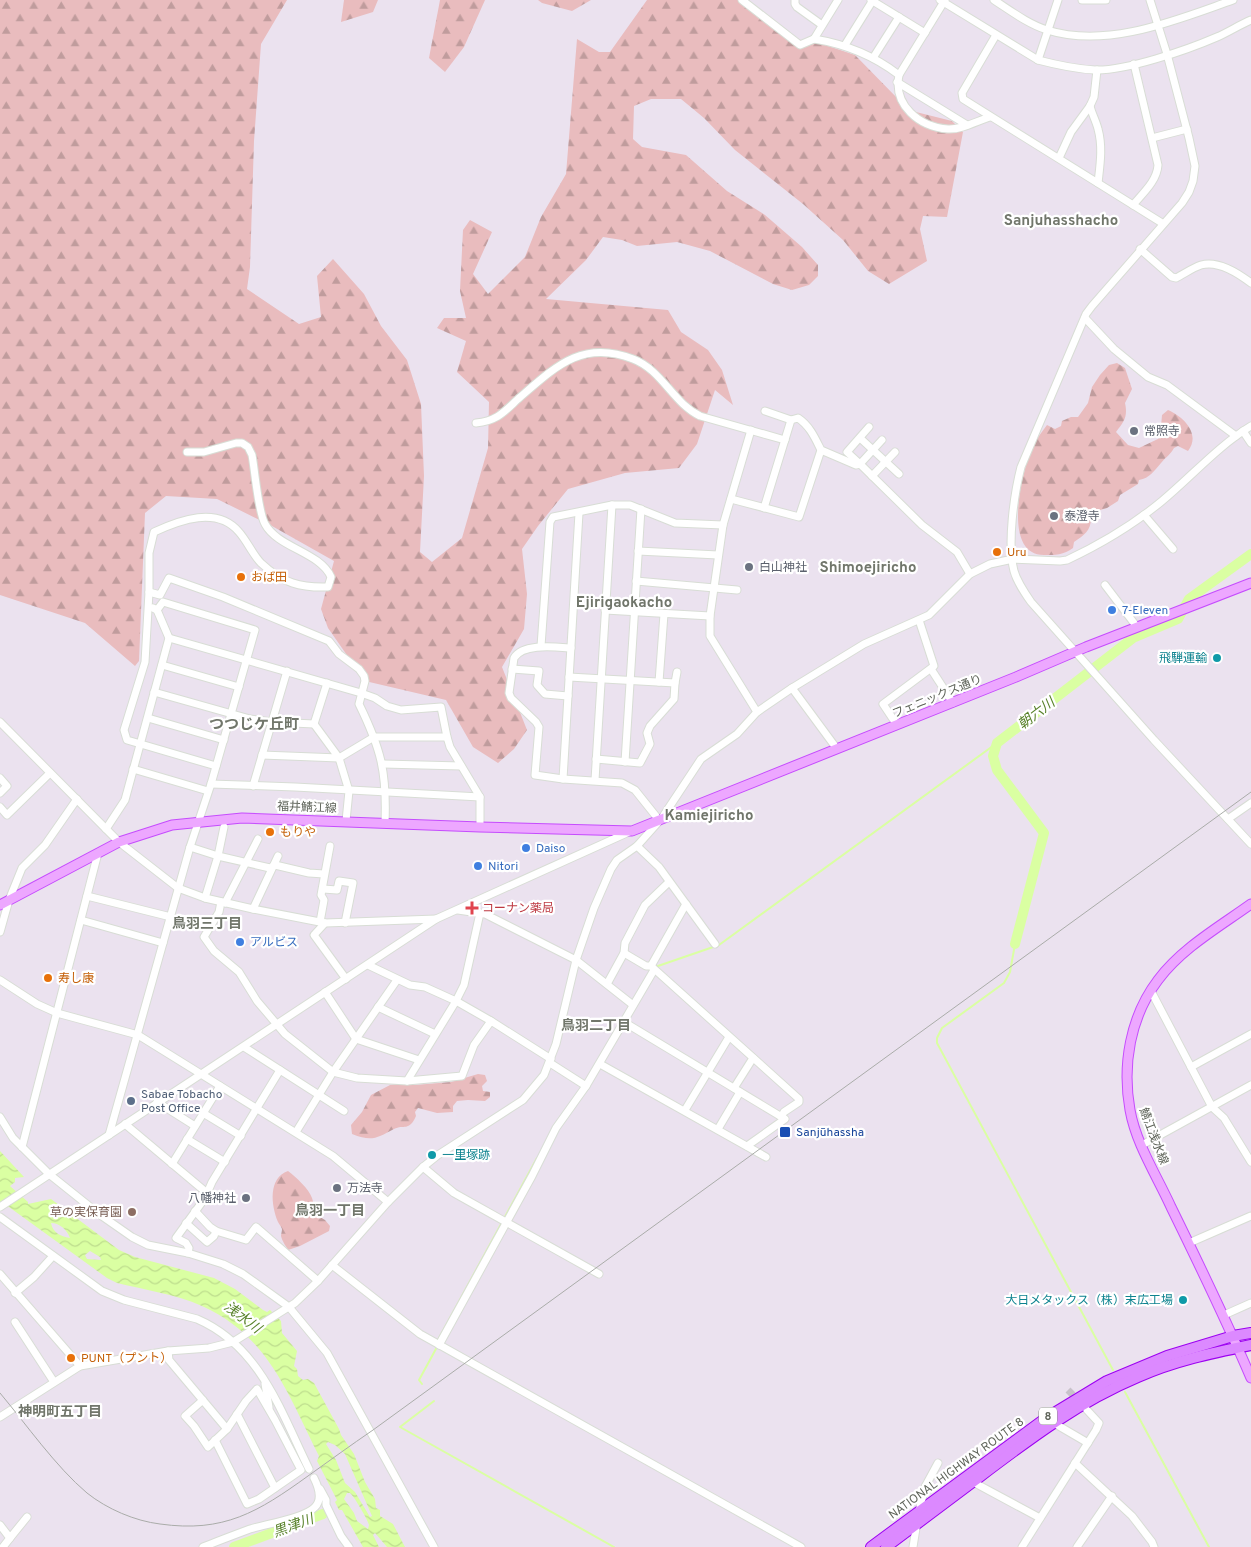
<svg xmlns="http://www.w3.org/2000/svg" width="1251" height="1547" viewBox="0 0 1251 1547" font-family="Overpass,'Noto Sans JP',sans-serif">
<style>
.forest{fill:url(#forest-firs)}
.water{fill:url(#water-waves);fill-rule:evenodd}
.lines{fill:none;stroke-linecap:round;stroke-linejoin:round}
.stream{stroke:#daffa2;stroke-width:2}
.river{stroke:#daffa2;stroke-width:10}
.minor-tunnel{stroke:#c8c2ca;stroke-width:7;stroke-dasharray:7 3.5;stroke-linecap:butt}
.minor-casing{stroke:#d8ddd5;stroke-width:9}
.major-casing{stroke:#c54cfd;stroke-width:11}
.highway-casing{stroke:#9c00f1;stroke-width:12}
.minor{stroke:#fff;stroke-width:7}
.major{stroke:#eda7ff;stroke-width:9}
.highway{stroke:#dc89ff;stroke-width:10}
.tram{stroke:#aaaca9;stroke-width:1}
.worship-dot{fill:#6b7280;stroke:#fff;stroke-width:2}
.food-dot{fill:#e8710a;stroke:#fff;stroke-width:2}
.shop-dot{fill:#3f7fe0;stroke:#fff;stroke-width:2}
.culture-dot{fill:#0f9aa8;stroke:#fff;stroke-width:2}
.health-dot{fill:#e0444e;stroke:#fff;stroke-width:2}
.service-dot{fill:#5c6f8a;stroke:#fff;stroke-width:2}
.transit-dot{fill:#1a4fb4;stroke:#fff;stroke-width:2}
.education-dot{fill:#8d6e63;stroke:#fff;stroke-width:2}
.labels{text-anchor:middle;stroke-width:4.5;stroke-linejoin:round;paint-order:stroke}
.shield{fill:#fff;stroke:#8f928c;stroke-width:1}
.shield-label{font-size:11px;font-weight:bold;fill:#5f645a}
.worship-label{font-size:12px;fill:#5b616d;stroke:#fff;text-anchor:start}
.food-label{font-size:12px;fill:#c56008;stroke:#fff;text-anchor:start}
.shop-label{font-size:12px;fill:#366cbe;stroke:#fff;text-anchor:start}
.culture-label{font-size:12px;fill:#0d838f;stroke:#fff;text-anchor:end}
.street-label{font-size:12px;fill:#5f645a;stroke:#fff}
.health-label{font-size:12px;fill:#be3a42;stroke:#fff;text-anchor:start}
.service-label{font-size:12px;fill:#4e5e75;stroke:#fff;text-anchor:start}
.transit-label{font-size:12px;fill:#164399;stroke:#fff;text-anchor:start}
.education-label{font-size:12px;fill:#785e54;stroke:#fff;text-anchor:end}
.water-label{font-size:14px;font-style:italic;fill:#58822a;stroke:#fff}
.neighbourhood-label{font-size:14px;font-weight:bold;fill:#71766b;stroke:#fff}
.quarter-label{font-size:15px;font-weight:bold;fill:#71766b;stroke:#fff}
</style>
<defs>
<pattern id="forest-firs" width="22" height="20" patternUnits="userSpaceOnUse" patternTransform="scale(1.25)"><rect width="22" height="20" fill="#e9bcbe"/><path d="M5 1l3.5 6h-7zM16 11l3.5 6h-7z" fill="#c09c9d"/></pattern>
<pattern id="water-waves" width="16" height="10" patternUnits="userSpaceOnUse" patternTransform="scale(1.25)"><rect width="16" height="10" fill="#daffa2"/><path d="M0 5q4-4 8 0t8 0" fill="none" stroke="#bedd8e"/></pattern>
</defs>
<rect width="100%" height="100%" fill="#ebe2ef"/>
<g class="forest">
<polygon points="0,0 287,0 261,44 254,141 250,267 247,289 299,324 321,317 317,276 333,259 364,294 381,326 407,360 421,404 424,476 420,552 432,562 462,538 488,448 489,402 457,372 466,341 437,328 444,318 466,318 460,291 463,230 470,220 492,232 473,274 488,294 525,257 541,217 566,174 577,39 599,52 610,52 647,0 738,0 747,9 799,49 816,42 855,55 900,101 912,111 952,121 963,132 947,217 923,216 920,229 927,261 889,284 868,271 843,240 803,204 735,150 704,118 681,99 651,99 634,106 633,139 642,147 686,155 727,191 765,215 802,247 818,265 818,276 809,285 792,290 773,284 710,251 677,242 637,246 622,240 603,237 586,260 546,299 668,310 681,332 708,350 722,370 733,405 715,390 697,444 679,468 625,473 568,489 538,526 522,549 527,594 524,629 502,667 527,730 514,749 498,763 473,747 446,700 365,681 328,628 321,609 334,561 272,526 217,499 166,496 145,513 139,661 135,666 85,623 0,595"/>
<polygon points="344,0 378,0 373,12 341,22"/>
<polygon points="440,0 485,0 464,47 445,72 429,58"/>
<polygon points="538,0 591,0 572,11 542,3"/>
<path d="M1117 363 1125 368 1132 389 1125 403C1128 417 1124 421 1116 432L1128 445 1139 448 1160 438 1162 415 1168 410C1184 417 1201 434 1188 451L1178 446 1174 448C1170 455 1166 457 1161 463 1154 471 1150 478 1139 480L1138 484 1120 495 1118 501 1107 508 1097 511 1091 518C1091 531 1084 535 1074 542L1073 548C1064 555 1055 555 1044 555 1001 555 1022 471 1032 448 1036 439 1042 432 1047 425L1055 429 1061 426 1062 421 1071 417H1078L1088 403 1092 387 1100 375 1109 365Z"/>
<path d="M478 1074 485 1075 487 1081 482 1086 483 1091 490 1092V1097L485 1101 468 1100 457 1101 453 1106V1112L437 1113 418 1108 415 1112 416 1116C409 1132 404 1124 394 1129 377 1138 372 1142 352 1134L351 1125 362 1112 371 1095 390 1085 399 1084 415 1085 451 1082Z"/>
<path d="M288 1171C296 1177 309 1189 312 1198 314 1203 314 1209 315 1214L325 1220 330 1226 329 1231 300 1246 288 1250C286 1246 282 1241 281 1236 281 1234 282 1231 282 1229 281 1226 279 1224 278 1222 271 1205 268 1178 288 1171Z"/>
</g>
<path class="water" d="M0 1151 24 1177 15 1178V1182L10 1186 28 1202V1204L51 1199 119 1250 135 1257 214 1278 235 1289 263 1310 267 1312 270 1310 281 1321 282 1333 297 1351 294 1366 297 1369 298 1376 303 1380 308 1379 314 1383 339 1429 341 1435 354 1454 365 1482 375 1499 376 1508 380 1510V1516L393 1524 405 1547H387L375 1533 373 1535 379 1547H363L342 1510H339L335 1502 337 1500 317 1461 319 1456C288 1395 269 1336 202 1306 175 1294 145 1290 117 1283L107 1278 9 1207 3 1208 0 1205ZM51 1223C60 1223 67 1230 70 1238 60 1236 53 1233 51 1223ZM90 1251 100 1257 101 1260 87 1259 85 1255ZM328 1442 335 1445 345 1454 372 1516 370 1517 355 1492 345 1483 336 1460 326 1444ZM347 1493H350C354 1496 368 1520 369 1525L368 1529 357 1521 354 1513 344 1499Z"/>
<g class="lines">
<g class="stream">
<polyline points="1015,944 1010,972 1004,983 942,1028 937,1038 937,1043 1113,1370"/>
<polyline points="655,967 719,945 997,743"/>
<polyline points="438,1340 537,1158"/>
<polyline points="422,1384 419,1380 437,1347"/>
<polyline points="1125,1392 1209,1547"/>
<polyline points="434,1401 400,1427 614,1547"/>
</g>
<g class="river">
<polyline points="1015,944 1044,833 997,770 993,756 997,743 1133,638 1178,619 1189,599 1251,554"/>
<polyline points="234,1547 323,1514"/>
</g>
<polyline class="minor-tunnel" points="1068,1390 1080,1402"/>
<g class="minor-casing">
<g id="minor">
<polyline points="742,0 800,45 814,39 838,0"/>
<polyline points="795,0 795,4 797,7 822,25"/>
<polyline points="871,0 925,33"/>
<path d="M940 0 1038 60C1057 65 1076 69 1095 70 1126 71 1187 50 1217 37 1229 32 1239 25 1251 20"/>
<path d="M945 0 899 75C893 105 919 127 948 129 961 130 977 121 990 117"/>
<path d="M994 0C1011 11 1028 24 1047 30 1108 49 1176 20 1233 0"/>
<polyline points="1082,0 1106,0"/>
<path d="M1150 0 1167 54 1189 138 1195 166 1193 181 1189 192 1182 203 1092 306 1086 314 1021 467C1014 494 1007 544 1014 571 1017 582 1024 592 1031 602L1154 740 1251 844"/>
<polyline points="996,35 962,93 963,99 1162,223"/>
<path d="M814 39C845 44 873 55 899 75"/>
<polyline points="845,45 873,0"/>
<polyline points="873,58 899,17"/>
<polyline points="1038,60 1058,0"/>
<polyline points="897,82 967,125"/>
<path d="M1090 106C1092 114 1096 121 1098 129 1103 147 1100 165 1098 183"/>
<polyline points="1152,138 1187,129"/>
<polyline points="1059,158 1071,132 1090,106 1094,97 1097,70"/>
<path d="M1133 205C1143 193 1157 181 1158 165L1134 64"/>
<path d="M1140 249 1172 277 1176 278C1184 274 1192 268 1201 265 1218 260 1238 273 1251 283"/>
<polyline points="1085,318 1114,349 1148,377 1167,385 1236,436"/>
<polyline points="765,411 791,420"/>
<path d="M476 423C497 421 504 412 518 399 555 367 582 339 633 359 662 370 673 403 700 416L785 440"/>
<polyline points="869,427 847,452 860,464 882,440"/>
<polyline points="751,430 723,525 710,616 710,636 757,712"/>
<polyline points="1243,431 1251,443"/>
<polyline points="860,438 899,474"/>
<path d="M187 452H204L236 443H242L248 447 252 455C255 471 258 512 265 524 278 548 320 552 331 577L328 587C301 588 282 583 261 563 253 555 247 541 239 532 217 506 180 520 154 532L149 553V592L145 662 124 730 127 740 216 766"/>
<polyline points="872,476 895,452"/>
<polyline points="731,499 799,517 821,450"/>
<path d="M764 508 791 420 798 418C810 426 815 438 821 450L856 465 860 464 922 525 957 552 970 574"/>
<polyline points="1144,515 1173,549"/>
<polyline points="638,551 718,555"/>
<polyline points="636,581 737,590"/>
<polyline points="1105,585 1137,627"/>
<path d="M149 592 160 595 169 578 223 597 329 641 339 654 359 669 364 676 365 681 359 704C381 749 387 772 385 823"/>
<polyline points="605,610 710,616"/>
<polyline points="169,638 361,693 375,698 387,706 401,710 441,707 447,737 450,747 480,797 480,827"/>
<polyline points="541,646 550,522 553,517 612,505 630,505 675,523 723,525"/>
<path d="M571 648C555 647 523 643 514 658L509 693 511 698 536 722 539 727 535 775 563 779 622 783 635 790 659 820"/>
<polyline points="162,665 239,687"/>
<polyline points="512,669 539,671 537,685 545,694 568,696"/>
<polyline points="931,669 953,703"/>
<polyline points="569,677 675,683 677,672"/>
<polyline points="659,682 664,614"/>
<polyline points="792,688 837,749"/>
<polyline points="154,692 250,719 272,722 314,724"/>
<polyline points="148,718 224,740"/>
<polyline points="0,722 119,842 178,888 205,898 253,909 325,923 436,919"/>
<polyline points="314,724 339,758 349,791 346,821"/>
<polyline points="314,724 327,683"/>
<polyline points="897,725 883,704 934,666 919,620"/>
<polyline points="262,755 339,758 374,737 447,737"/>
<polyline points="596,759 640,763 650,744 647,733 650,726 674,699 675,683"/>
<polyline points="625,762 641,509"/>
<polyline points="383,764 461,766"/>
<polyline points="133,769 208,791"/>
<polyline points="0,778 7,786 0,793"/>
<polyline points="563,779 579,513"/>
<polyline points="595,780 612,505"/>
<polyline points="211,784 295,787 480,797"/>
<polyline points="253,786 287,671"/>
<polyline points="0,807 7,815 50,773"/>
<polyline points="1228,819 1251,803"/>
<polyline points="106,829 125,800 169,638 157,610 153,608"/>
<polyline points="637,846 659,867 715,944"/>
<polyline points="190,847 218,856 270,868 275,865 309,873 324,874"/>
<polyline points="323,889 337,890 339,881 353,883 345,923"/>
<polyline points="87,896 171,917"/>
<polyline points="205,898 218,856 224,827"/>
<polyline points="221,902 219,912 204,937 214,951 239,972 257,1001 285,1034 333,1072 357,1078 407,1081 462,1076 474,1045 491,1021"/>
<polyline points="225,903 258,839"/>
<polyline points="253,909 278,856"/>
<polyline points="458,910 485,914 576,960 633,1005"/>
<polyline points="81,920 163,943"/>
<polyline points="320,922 324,900 321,895 330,846"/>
<polyline points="325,923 314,935 346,979"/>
<polyline points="0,932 9,900 22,868 45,845 77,799"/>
<polyline points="624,953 646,966 651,966 686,904"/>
<polyline points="368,965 410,985 425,987 456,1001 491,1021 551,1059"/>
<polyline points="651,966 799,1099 799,1102 784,1112 781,1117"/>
<polyline points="0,980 37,1004 57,1013 138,1035 333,1156 388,1202"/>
<polyline points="607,984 624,953 625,943 645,905 669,882"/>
<polyline points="1151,991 1212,1107 1224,1118 1251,1162"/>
<polyline points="325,992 356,1039 419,1060"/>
<polyline points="378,1007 435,1034"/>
<polyline points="624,1022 785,1119 747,1146"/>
<polyline points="244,1047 344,1111"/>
<polyline points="550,1063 586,1086"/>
<polyline points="600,1064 766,1157"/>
<polyline points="1191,1067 1251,1034"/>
<polyline points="407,1081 456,1001 464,985 480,913"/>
<polyline points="734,1088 753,1058"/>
<polyline points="157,1102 195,1126"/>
<polyline points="685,1110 729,1037"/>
<polyline points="203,1113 241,1136"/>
<polyline points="0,1117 13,1138 49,1174 99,1214 132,1237 148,1245 188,1253 223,1264 243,1274 289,1307 327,1353 434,1547"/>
<polyline points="125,1124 207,1193"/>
<polyline points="718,1129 740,1092"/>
<polyline points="296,1132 333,1072 397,980"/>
<polyline points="109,1135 190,847 211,784 255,630 163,602 157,610"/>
<polyline points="187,1139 225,1162"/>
<polyline points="1142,1145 1251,1085"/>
<polyline points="22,1147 98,853"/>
<polyline points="172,1164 220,1086"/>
<polyline points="423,1167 454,1193 599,1274"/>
<polyline points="0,1207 436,919 629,832"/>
<polyline points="195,1211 210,1227 216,1231 246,1240 256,1227 318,1281"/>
<path d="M0 1217 102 1291 124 1300 197 1319C260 1346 281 1412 309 1469"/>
<polyline points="186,1223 207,1242 214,1236 216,1231"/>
<polyline points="1189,1243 1251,1216"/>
<polyline points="188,1253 189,1248 186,1243 176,1238 205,1198 212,1182 280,1070"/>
<polyline points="332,1265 420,1334 801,1547"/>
<polyline points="0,1274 80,1366"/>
<polyline points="15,1293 34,1277 53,1256"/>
<polyline points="1224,1315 1251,1303"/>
<polyline points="15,1322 54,1382"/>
<polyline points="439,1345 532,1176 556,1128 586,1086 654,970"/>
<polyline points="168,1351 169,1360 227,1429 208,1447 194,1426 185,1416 203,1400"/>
<polyline points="265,1384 269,1407"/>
<polyline points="237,1414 275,1488"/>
<path d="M0 1417 80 1366 168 1351 209 1348 233 1342 295 1303 318 1281 388 1202 423 1167 438 1155 523 1100 544 1075 556 1044 576 960 594 908 611 869 617 860 637 846 662 818 701 759 737 734 757 712 792 688 864 644 929 615 970 574 990 564 1013 559 1060 561 1067 560C1101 544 1133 525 1162 501 1192 476 1218 446 1251 426"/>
<polyline points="1052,1422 1088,1443"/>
<polyline points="215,1440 247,1504 259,1499 301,1470 275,1420 257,1389 246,1401 227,1429"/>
<polyline points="1075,1463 1132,1516 1152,1542 1154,1547"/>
<polyline points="973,1482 1040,1518"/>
<polyline points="320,1489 326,1500 326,1505 341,1536 349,1547"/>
<polyline points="919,1511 925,1487 938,1463"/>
<polyline points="0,1525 10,1538 27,1517"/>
<polyline points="3,1547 10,1538"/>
<path d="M203 1547C218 1541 234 1535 250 1529 266 1524 305 1518 315 1507 323 1499 318 1486 314 1478"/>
<polyline points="913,1547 917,1522"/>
<polyline points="1022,1547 1096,1430 1099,1423 1087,1410"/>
<polyline points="1077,1547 1112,1496"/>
</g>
</g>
<g class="major-casing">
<g id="major">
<path d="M1251 904C1219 927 1182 948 1158 980 1130 1017 1122 1065 1130 1110 1136 1144 1157 1176 1171 1207 1199 1264 1226 1320 1251 1378"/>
<polyline points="0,905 119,842 172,825 242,818 480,827 632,831 1016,677 1086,647 1251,583"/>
</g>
</g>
<g class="highway-casing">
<g id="highway">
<polyline points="871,1547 1046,1418 1107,1381 1167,1356 1233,1336 1251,1333"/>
<path d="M886 1547C915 1525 945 1503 974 1481 1027 1441 1076 1403 1138 1377 1174 1361 1212 1353 1251 1345"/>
</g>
</g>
<use href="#minor" class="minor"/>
<use href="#major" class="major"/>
<use href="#highway" class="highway"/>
<path class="tram" d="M0 1393C26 1424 56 1467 87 1493 107 1509 135 1521 160 1524 224 1533 258 1512 308 1476 329 1461 351 1445 373 1430L1251 792"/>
</g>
<g class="worship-dot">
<circle cx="1134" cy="431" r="5"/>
<circle cx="1054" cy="516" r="5"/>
<circle cx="749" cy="567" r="5"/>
<circle cx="337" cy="1188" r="5"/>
<circle cx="246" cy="1198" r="5"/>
</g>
<g class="food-dot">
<circle cx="997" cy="552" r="5"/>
<circle cx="241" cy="577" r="5"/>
<circle cx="270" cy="832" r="5"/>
<circle cx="48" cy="978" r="5"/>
<circle cx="71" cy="1358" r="5"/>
</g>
<g class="shop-dot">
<circle cx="1112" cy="610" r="5"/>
<circle cx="526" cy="848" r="5"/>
<circle cx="478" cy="866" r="5"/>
<circle cx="240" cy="942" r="5"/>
</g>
<g class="culture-dot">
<circle cx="1217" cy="658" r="5"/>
<circle cx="432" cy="1155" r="5"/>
<circle cx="1183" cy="1300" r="5"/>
</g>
<path class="health-dot" d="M469.5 900.5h5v5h5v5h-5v5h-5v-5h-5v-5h5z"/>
<circle class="service-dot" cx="131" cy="1101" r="5"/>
<rect class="transit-dot" x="779" y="1126" width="12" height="12" rx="2.5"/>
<circle class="education-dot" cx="132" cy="1212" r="5"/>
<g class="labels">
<rect class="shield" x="1039" y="1407.5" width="18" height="17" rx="4"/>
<g class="shield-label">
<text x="1048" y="1420">8</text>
</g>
<g class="worship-label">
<text x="1144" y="435">常照寺</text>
<text x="1064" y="520">泰澄寺</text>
<text x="759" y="571">白山神社</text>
<text x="347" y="1192">万法寺</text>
<text x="236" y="1202" text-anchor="end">八幡神社</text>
</g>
<g class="food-label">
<text x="1007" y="556">Uru</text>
<text x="251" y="581">おば田</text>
<text x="280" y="836">もりや</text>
<text x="58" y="982">寿し康</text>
<text x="81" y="1362">PUNT（プント）</text>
</g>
<g class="shop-label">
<text x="1122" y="614">7-Eleven</text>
<text x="536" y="852">Daiso</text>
<text x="488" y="870">Nitori</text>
<text x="250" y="946">アルビス</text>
</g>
<g class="culture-label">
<text x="1207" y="662">飛騨運輸</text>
<text x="442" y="1159" text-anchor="start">一里塚跡</text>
<text x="1173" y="1304">大日メタックス（株）末広工場</text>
</g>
<g class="street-label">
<text transform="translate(937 696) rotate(-22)" y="4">フェニックス通り</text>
<text transform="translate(307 807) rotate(2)" y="4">福井鯖江線</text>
<text transform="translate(1154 1136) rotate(69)" y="4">鯖江浅水線</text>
<text transform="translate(956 1468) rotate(-36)" y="4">NATIONAL HIGHWAY ROUTE 8</text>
</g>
<g class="health-label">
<text x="482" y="912">コーナン薬局</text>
</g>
<g class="service-label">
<text x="141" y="1098">Sabae Tobacho<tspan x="141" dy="14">Post Office</tspan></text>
</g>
<g class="transit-label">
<text x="796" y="1136">Sanjūhassha</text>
</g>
<g class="education-label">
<text x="122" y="1216">草の実保育園</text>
</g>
<g class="water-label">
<text transform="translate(1036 713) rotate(-37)" y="5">朝六川</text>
<text transform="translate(243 1317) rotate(37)" y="5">浅水川</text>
<text transform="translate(293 1525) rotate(-20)" y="5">黒津川</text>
</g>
<g class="neighbourhood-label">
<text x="207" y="928">鳥羽三丁目</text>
<text x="596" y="1030">鳥羽二丁目</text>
<text x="330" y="1215">鳥羽一丁目</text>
<text x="60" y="1416">神明町五丁目</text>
</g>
<g class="quarter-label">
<text x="1061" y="225">Sanjuhasshacho</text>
<text x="868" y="572">Shimoejiricho</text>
<text x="624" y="607">Ejirigaokacho</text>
<text x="254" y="729">つつじケ丘町</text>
<text x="709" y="820">Kamiejiricho</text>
</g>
</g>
</svg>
